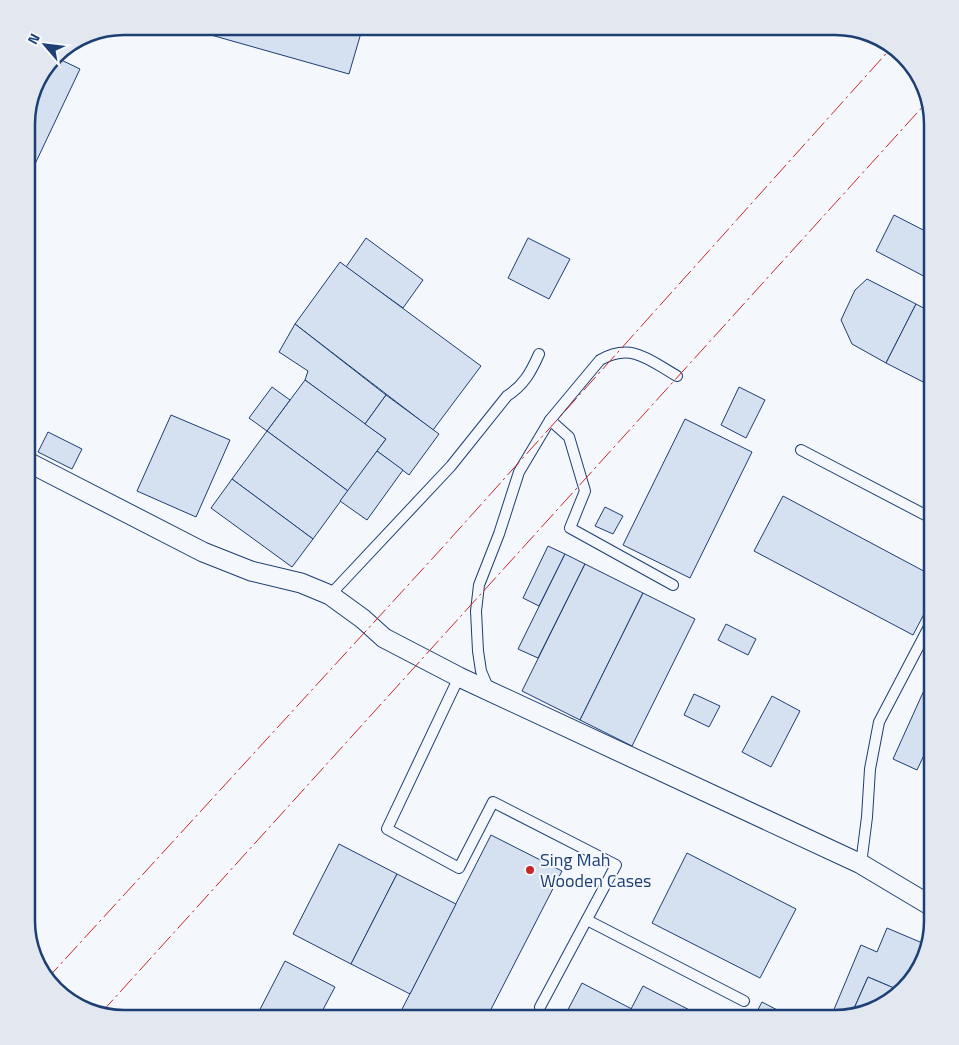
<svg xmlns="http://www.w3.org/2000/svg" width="959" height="1045" viewBox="0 0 959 1045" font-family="'Titillium Web',sans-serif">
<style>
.building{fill:#d5e0f0;stroke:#1d3f73}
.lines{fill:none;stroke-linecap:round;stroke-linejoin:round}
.lane-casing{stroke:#1d3f73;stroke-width:12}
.street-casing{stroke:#1d3f73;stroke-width:21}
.lane{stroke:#f4f7fb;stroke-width:10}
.street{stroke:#f4f7fb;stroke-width:19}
.power{stroke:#c62828;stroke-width:1;stroke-dasharray:18 4 2.5 4;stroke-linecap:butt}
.poi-dot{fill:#c62828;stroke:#f4f7fb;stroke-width:2}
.labels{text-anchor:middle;stroke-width:4;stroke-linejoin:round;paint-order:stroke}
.poi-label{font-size:18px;fill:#1d3f73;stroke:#f4f7fb;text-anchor:start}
.rim{fill:none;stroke:#1d3f73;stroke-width:2.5}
</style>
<rect width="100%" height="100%" fill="#f4f7fb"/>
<g class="building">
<polygon points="179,26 363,26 349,74"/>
<polygon points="55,57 80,69 26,183 26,117 36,81"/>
<polygon points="894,215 933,235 933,281 876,251"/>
<polygon points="366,238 423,280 403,308 346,267"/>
<polygon points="528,238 570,259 549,299 508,278"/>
<polygon points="340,262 481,366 433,430 295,324"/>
<polygon points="867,279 916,304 886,363 852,344 841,320 855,290"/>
<polygon points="916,304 933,313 933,387 886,363"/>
<polygon points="295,324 386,395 365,424 305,380 308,371 279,352"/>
<polygon points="305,380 386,439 348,491 267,431"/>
<polygon points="272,387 290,400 267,431 249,418"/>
<polygon points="739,387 765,400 746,438 721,425"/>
<polygon points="386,395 439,434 409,475 377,451 386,439 365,424"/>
<polygon points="171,415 230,440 196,517 137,491"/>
<polygon points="685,419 752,452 690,578 623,545"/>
<polygon points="267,431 348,491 313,539 232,479"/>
<polygon points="48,432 82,449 72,469 38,452"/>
<polygon points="377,451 403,470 367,520 340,501"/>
<polygon points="232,479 313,539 292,567 211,508"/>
<polygon points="783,496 933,576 933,597 913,635 754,551"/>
<polygon points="605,507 623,516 613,534 595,526"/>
<polygon points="548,546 565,554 539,606 523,598"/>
<polygon points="565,554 585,564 538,658 518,649"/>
<polygon points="585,564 643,593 580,720 522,691"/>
<polygon points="643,593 695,619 632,746 580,720"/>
<polygon points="726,624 756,639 748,655 718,640"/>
<polygon points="930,677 933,678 933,736 917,770 893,759"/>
<polygon points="694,694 720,706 709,727 684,715"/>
<polygon points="772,696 800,711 771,767 742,752"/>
<polygon points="491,835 562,871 486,1019 397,1019"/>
<polygon points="339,844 397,874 351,964 293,934"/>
<polygon points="687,853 796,909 760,978 652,923"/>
<polygon points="397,874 456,904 410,994 351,964"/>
<polygon points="887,928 927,945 923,964 901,991 868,977 852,1013 835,1019 830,1019 861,945 877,952"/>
<polygon points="285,961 335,987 318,1019 255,1019"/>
<polygon points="868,977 901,991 895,998 852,1013"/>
<polygon points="582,983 651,1019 563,1019"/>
<polygon points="643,986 707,1019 650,1019 631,1009"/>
<polygon points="762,1002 783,1013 780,1019 753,1019"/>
</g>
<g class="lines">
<g class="lane-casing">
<g id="lane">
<polyline points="550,420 569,437 585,491 570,528 673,585"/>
<polyline points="801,450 933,519"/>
<path d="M330 595 451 466 507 396C524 385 531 372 539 354"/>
<polyline points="459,677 387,829 459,868 493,802 616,865 540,1007"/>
<path d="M489 690 481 671 478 651 476 611 479 585 499 534 519 472 550 420 600 360C632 342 649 360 677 376"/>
<polyline points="861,864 867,817 870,769 879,722 933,619"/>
<polyline points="587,920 744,1001"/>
</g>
</g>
<g class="street-casing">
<polyline id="street" points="26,461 203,552 251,571 301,583 330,595 363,619 384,638 459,677 861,864 933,907"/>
</g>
<use href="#lane" class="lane"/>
<use href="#street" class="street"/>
<g class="power">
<polyline points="46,980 442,548 892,47"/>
<polyline points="101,1013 926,103"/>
</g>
</g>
<circle class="poi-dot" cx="530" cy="870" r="5"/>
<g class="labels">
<g class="poi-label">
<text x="540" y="866">Sing Mah<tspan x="540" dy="21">Wooden Cases</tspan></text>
</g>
</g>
<path d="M0 0H959V1045H0ZM124 35H835A89 89 0 0 1 924 124V921A89 89 0 0 1 835 1010H124A89 89 0 0 1 35 921V124A89 89 0 0 1 124 35Z" fill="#e3e8f0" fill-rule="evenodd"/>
<path class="rim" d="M124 35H835A89 89 0 0 1 924 124V921A89 89 0 0 1 835 1010H124A89 89 0 0 1 35 921V124A89 89 0 0 1 124 35Z"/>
<g transform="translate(45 45) rotate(298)" stroke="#f4f7fb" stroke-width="4" paint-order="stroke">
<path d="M0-4L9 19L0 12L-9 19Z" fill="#1d3f73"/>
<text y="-8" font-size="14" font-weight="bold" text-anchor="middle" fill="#1d3f73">N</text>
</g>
</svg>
